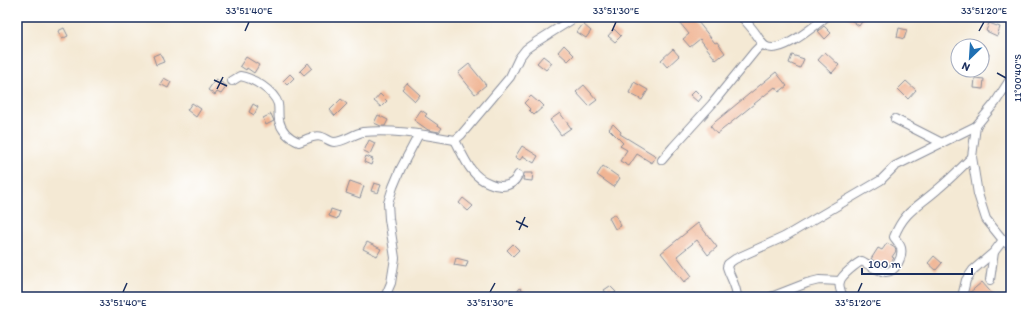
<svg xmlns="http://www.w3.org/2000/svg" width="1028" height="314" viewBox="0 0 1028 314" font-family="Itim,sans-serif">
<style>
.building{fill:#f0b594}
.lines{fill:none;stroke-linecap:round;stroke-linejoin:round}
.minor-casing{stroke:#888c99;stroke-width:10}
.minor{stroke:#fff;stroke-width:8}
.ticks{fill:none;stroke:#1b2f5e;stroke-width:1.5}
.neatline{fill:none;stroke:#1b2f5e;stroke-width:1.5}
.ticks-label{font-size:10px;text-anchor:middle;fill:#1b2f5e}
</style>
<rect width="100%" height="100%" fill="#fff"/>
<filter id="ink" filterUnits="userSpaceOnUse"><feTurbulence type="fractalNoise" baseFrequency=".025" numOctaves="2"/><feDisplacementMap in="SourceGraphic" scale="8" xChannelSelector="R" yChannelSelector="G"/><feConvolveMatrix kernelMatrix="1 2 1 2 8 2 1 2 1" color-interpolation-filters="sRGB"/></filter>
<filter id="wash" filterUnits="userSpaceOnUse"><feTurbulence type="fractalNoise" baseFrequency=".012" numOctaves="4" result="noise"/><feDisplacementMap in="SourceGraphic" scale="16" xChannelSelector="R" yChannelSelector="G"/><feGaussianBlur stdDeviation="0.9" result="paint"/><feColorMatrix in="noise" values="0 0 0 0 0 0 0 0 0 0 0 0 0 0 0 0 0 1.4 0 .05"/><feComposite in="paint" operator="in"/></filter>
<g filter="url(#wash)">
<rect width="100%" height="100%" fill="#f4e9d4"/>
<g id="blocks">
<g class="building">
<polygon points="675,17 694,17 715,43 717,42 725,53 716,60 700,39 690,47 683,39 689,34"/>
<polygon points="847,17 865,17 859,26"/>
<polygon points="989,23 1000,27 997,36 986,31"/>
<polygon points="583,24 591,31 586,38 577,32"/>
<polygon points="824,26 831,33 825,39 818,31"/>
<polygon points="64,28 68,36 62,39 58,31"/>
<polygon points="899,28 907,30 904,39 897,37"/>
<polygon points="614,29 621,36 615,42 608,36"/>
<polygon points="564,45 574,55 568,61 558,52"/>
<polygon points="673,49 679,56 667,67 661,60"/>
<polygon points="825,52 839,65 832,73 818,60"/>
<polygon points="160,53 164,62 156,65 153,56"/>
<polygon points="982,53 989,54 987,64 982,63"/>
<polygon points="792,55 804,59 800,68 789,63"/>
<polygon points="543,56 552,63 546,70 537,63"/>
<polygon points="246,57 259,65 254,73 247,68 246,70 240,66"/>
<polygon points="308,63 312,68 304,75 300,71"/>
<polygon points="469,64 486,85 475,94 458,73"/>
<polygon points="776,72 787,86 779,92 775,87 717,134 710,126"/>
<polygon points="290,74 294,78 287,85 283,81"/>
<polygon points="164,78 171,82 168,88 160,84"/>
<polygon points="975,78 984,79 983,89 974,88"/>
<polygon points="216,79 227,86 221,94 217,92 215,95 208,90"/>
<polygon points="906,81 916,90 908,99 898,89"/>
<polygon points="634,82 648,90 642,100 629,93"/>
<polygon points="407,83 420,95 415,101 402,89"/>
<polygon points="584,85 597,100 589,106 576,92"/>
<polygon points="695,90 702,97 698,102 690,95"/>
<polygon points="380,94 387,101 381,107 374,101"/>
<polygon points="531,96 538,102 539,101 544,106 534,115 529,110 530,109 524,103"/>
<polygon points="341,99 347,104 335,116 330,110"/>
<polygon points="192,103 201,109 196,117 187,110"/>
<polygon points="253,104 258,107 254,115 249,112"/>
<polygon points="421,110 427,114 425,116 442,128 439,132 428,130 414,120"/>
<polygon points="560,113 571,128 561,135 550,120"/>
<polygon points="271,114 274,121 266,125 263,118"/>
<polygon points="378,115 388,120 385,126 381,126 374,123"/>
<polygon points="613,124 621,132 620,134 656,156 652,163 637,154 629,166 620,161 627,150 620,146 623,143 609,129"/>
<polygon points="369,140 375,143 370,154 364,151"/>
<polygon points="522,146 538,156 534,163 523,156 520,160 515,157"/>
<polygon points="366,156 373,159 371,165 364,162"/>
<polygon points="603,166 620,178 614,187 597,175"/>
<polygon points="524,173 533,173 532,181 523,180"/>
<polygon points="350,181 364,186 360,198 346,193"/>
<polygon points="374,183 381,185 378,193 371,191"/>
<polygon points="463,198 473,206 468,211 459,203"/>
<polygon points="331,209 340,212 337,219 329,216"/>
<polygon points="615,214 621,226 615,229 609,218"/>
<polygon points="698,223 717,247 708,255 697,240 677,256 692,276 684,282 661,253"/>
<polygon points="367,242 381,249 377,256 363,249"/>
<polygon points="887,243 895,248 896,251 892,257 894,258 889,265 886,266 881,265 871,259 878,248 882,250"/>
<polygon points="513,244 519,250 513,256 507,250"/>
<polygon points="934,256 942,263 936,270 928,263"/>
<polygon points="456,258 468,261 466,267 454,265"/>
<polygon points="982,282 995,297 968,297 968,294"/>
<polygon points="610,286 616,292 609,297 604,290"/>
<polygon points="520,288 527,294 524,297 513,297"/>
</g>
</g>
</g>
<g filter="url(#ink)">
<use href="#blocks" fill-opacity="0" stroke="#888c99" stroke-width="1"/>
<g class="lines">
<g class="minor-casing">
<g id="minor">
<path d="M742 17C747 23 752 28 756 34 759 38 761 43 765 46 780 56 814 26 826 17"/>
<polyline points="1011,78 995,103 976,126 972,157 978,194 986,219 1003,240 1011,247"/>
<path d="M232 81 240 76C253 78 274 91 278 104 279 109 278 115 279 120 281 130 289 138 299 142 306 140 315 134 322 137 326 138 330 142 334 142 344 142 353 134 363 132 394 129 425 135 455 140L461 135 510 77 519 58 526 49 536 42 576 17"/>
<polyline points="895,119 942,143"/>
<path d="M455 140C464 157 470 176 489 183 493 185 497 186 501 186 509 186 515 182 518 175"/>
<polyline points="662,160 673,147 712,104 755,51 762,44"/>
<polyline points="990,280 994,252 1003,240"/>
<polyline points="385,297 391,283 395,258 389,219 388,203 393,187 401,168 419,134"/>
<path d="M737 297C737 287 730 277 727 267L728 264 735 259 784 237 881 180 895 166 976 126"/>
<polyline points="771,297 807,283 819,280 840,281"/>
<path d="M843 297C841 292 838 286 840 281 842 275 857 263 862 261 869 265 877 271 886 272 896 272 903 256 901 248 900 244 896 240 894 237 904 211 919 206 938 189 950 179 961 168 972 157"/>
<polyline points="962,297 966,280 973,270 994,252"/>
</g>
</g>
<use href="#minor" class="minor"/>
</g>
</g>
<path class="ticks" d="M245 31 249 22M612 31 616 22M979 31 984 22M997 73 1006 78M214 80 227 86M217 89 223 77M516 221 528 227M519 230 525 217M123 292 127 283M490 292 495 283M858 292 862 283"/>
<rect width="1028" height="314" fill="none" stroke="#fff" stroke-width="44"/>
<g transform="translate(970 58) rotate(205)"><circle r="19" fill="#ffffff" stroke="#a4acbf"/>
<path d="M0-3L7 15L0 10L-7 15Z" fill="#1f6fb2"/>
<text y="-6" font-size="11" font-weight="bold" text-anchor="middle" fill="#1b2f5e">N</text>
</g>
<path d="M862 268v6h110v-6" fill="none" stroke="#1b2f5e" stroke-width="2"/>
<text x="868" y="268" font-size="12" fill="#1b2f5e" stroke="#ffffff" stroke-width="3" paint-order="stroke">100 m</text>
<rect x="22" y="22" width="984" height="270" class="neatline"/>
<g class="ticks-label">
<text x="249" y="14">33°51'40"E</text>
<text x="616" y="14">33°51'30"E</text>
<text x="984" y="14">33°51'20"E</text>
<text transform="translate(1017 78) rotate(-90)" y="4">11°00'40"S</text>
<text x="123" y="306">33°51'40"E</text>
<text x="490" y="306">33°51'30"E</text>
<text x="858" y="306">33°51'20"E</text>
</g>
</svg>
